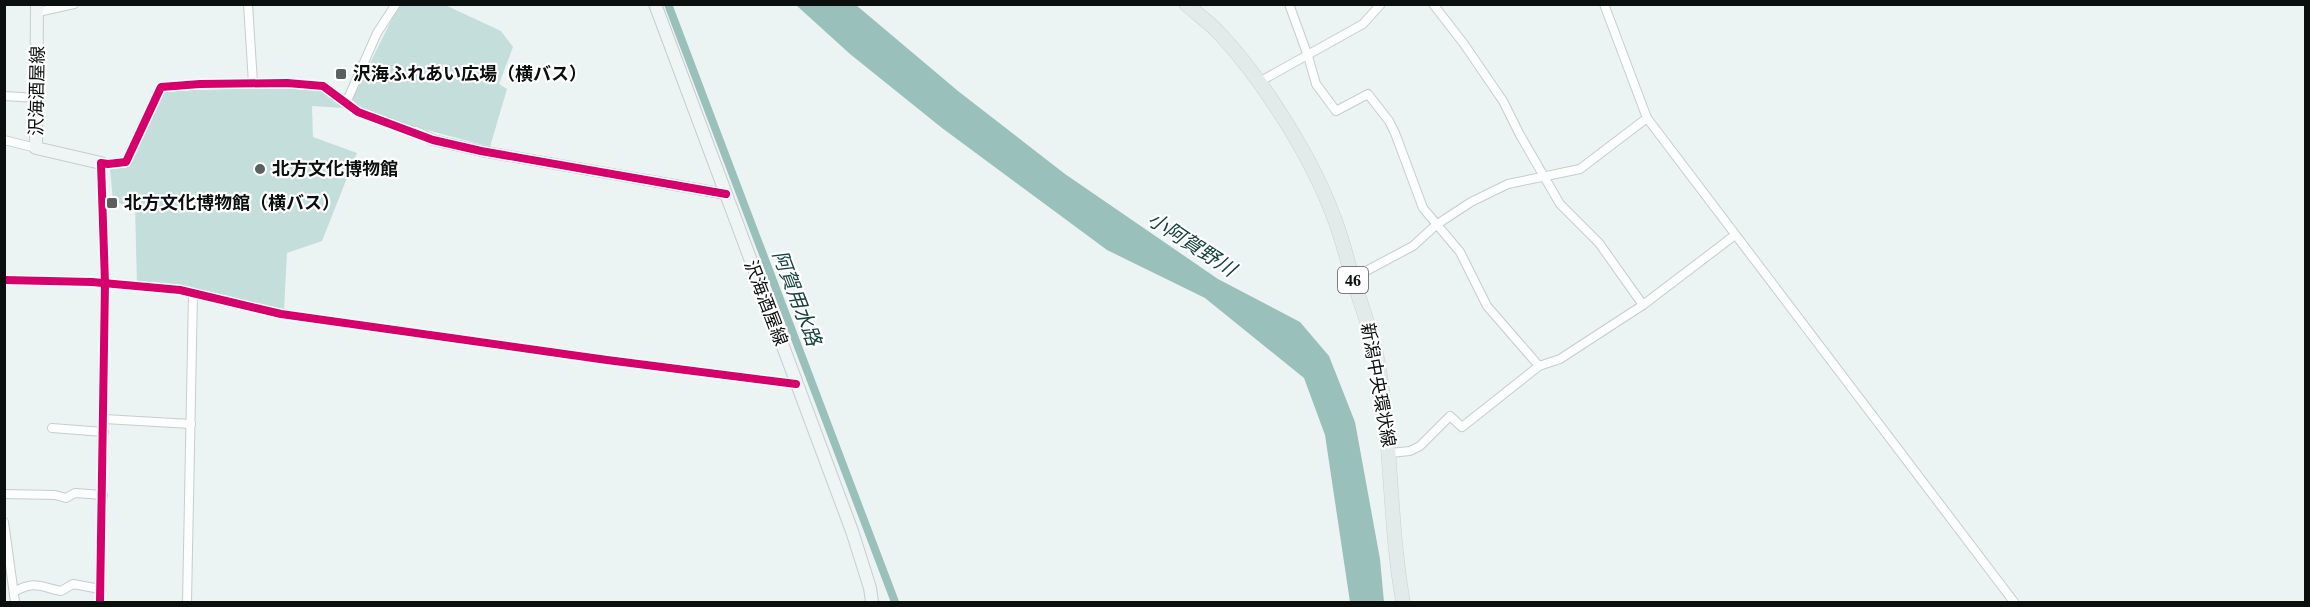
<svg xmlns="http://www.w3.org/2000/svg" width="2310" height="607" viewBox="0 0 2310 607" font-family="'Times New Roman','Noto Sans JP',serif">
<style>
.green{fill:#c4dfdb}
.water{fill:#9ac0bb}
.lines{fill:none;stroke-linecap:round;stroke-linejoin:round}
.canal{stroke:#9ac0bb;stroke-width:8}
.minor-casing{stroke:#c7cdcc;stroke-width:10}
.tertiary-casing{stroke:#c7cdcc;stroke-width:12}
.secondary-casing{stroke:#c7cdcc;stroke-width:14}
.primary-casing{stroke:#ccd0d0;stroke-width:15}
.minor{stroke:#fcfdfd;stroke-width:8}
.tertiary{stroke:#fcfdfd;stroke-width:10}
.secondary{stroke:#eff4f4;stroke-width:12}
.primary{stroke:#e2ebea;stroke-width:14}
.cycleway-casing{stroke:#fff;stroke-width:11}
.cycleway{stroke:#d6006c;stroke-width:8}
.poi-dot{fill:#5a605f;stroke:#fff;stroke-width:2}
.labels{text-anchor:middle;stroke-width:4.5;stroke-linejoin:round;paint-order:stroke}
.shield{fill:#fff;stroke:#545857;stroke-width:1.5}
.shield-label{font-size:16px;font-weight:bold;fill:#0b100f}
.poi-label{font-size:18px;font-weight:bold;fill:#0b100f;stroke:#fff;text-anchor:start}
.street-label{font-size:18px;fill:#0b100f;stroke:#fff}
.water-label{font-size:20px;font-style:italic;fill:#14423e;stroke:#fff}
</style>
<rect width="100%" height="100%" fill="#ecf4f3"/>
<g class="green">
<polygon points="399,5 445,5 501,31 513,47 499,84 507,89 490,147 401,123 360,109 352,99"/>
<polygon points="288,87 338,92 343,108 312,106 313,137 357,153 322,241 287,253 284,311 137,286 135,207 113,202 110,169 128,167 165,91"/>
</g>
<polygon class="water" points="796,5 856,5 958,91 1065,174 1218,279 1300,322 1329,356 1355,422 1380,559 1384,602 1350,602 1325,435 1304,378 1205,298 1107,250 942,128 850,54"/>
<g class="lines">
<polyline class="canal" points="668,4 895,602"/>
<g class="minor-casing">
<g id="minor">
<polyline points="248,4 253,83"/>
<polyline points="1289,4 1308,56 1316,84 1336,111 1368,94 1389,121 1395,133 1423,208 1460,252 1487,306 1539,366"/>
<polyline points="1433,4 1464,44 1503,101 1520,135 1560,204 1599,243 1643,305"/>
<polyline points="1604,4 1647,118 2014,602"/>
<polyline points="38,12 74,4"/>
<polyline points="1259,82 1363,24 1381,4"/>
<polyline points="4,96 37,98"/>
<polyline points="346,103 377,33 396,4"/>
<polyline points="4,140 36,148"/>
<polyline points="1353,278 1413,246 1436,225 1471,202 1508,184 1580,169 1647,118"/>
<polyline points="4,280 92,282 180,290 281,314 607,360 796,384"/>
<polyline points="104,419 191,424"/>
<polyline points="52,428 104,432"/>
<polyline points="1390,453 1410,451 1420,446 1450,416 1462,427 1539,366 1560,359 1643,305 1735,235"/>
<polyline points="4,494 55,495 66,498 75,493 103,495"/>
<polyline points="4,522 15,602"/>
<path d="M14 592C35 580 40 587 61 591L73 584 100 589"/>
<polyline points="100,602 105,283 101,163 108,164 126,162 161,87 200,84 287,83 323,86 358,112 416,132"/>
<polyline points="187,602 193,293"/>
</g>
</g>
<g class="tertiary-casing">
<polyline id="tertiary" points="416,132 433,140 481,151 726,194"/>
</g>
<g class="secondary-casing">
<g id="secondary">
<polyline points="37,4 36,148 101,163"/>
<polyline points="655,4 852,531 870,588 872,602"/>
</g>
</g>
<g class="primary-casing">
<path id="primary" d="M1186 4C1197 14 1210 23 1220 34 1263 80 1311 156 1333 215 1341 234 1346 256 1352 276 1361 305 1372 332 1378 363 1392 442 1389 523 1403 602"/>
</g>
<use href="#minor" class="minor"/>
<use href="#tertiary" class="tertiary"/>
<use href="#secondary" class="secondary"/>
<use href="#primary" class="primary"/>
<g class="cycleway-casing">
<g id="cycleway">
<polyline points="4,280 92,282 180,290 281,314 607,360 796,384"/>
<polyline points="100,602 105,283 101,163 108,164 126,162 161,87 200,84 287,83 323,86 358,112 433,140 481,151 726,194"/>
</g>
</g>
<use href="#cycleway" class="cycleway"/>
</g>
<g class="poi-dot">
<rect x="335" y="68" width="12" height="12" rx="3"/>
<circle cx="260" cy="169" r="6"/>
<rect x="106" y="197" width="12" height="12" rx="3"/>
</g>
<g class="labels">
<rect class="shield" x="1338" y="267" width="30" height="26" rx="4.5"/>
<g class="shield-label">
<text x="1353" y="286">46</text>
</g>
<g class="poi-label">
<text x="353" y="80">沢海ふれあい広場（横バス）</text>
<text x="272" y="175">北方文化博物館</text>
<text x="124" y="209">北方文化博物館（横バス）</text>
</g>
<g class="street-label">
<text transform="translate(37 91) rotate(-89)" y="6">沢海酒屋線</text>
<text transform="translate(766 303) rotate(69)" y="6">沢海酒屋線</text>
<text transform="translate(1378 385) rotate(80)" y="6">新潟中央環状線</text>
</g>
<g class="water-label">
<text transform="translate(1192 244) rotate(33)" y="7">小阿賀野川</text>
<text transform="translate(797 298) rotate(69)" y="7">阿賀用水路</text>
</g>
</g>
<rect width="2310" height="607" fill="none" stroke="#0b100f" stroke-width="12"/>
</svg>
